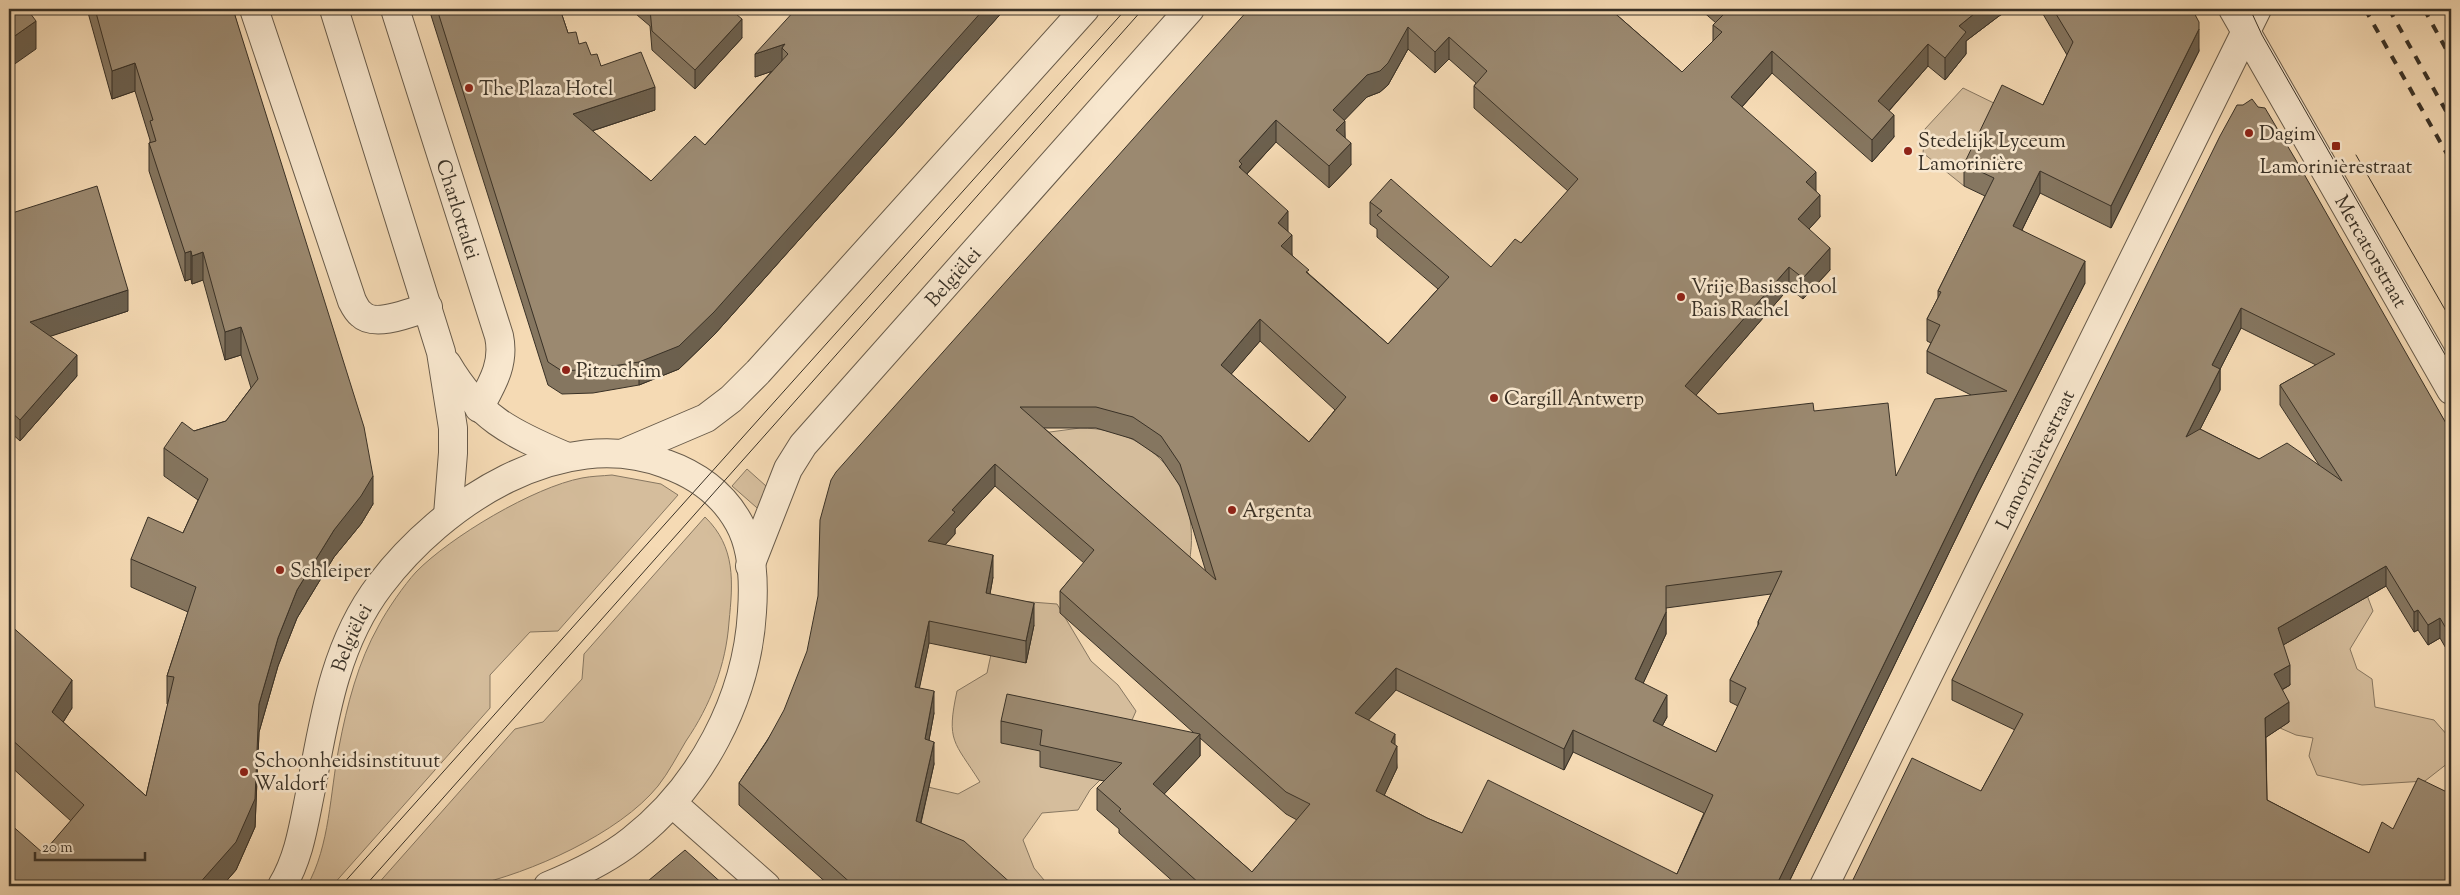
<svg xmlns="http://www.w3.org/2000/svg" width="2460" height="895" viewBox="0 0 2460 895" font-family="'Sorts Mill Goudy',serif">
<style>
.green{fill:#d5bd9c;stroke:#877761}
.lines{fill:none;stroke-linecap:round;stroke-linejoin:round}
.minor-casing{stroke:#685b4a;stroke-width:30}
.tertiary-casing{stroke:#685b4a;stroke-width:30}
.minor{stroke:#f8e7ce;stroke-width:28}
.tertiary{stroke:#f8e7ce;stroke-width:28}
.tram{stroke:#393126;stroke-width:1}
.rail{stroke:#393126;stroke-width:4;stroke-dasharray:9 9;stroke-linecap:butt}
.wall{fill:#857660;stroke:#393126;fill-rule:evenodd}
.shaded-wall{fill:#6c604e;stroke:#393126}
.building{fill:#9b8970;stroke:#393126;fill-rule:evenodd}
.poi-dot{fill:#8f2418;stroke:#f8e7ce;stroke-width:2}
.labels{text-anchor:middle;stroke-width:5;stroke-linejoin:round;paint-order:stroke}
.poi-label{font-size:20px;fill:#393126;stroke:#f8e7ce;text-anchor:start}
.street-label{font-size:20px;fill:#393126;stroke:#f8e7ce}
</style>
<rect width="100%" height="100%" fill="#f5dab4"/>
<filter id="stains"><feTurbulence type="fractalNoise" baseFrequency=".004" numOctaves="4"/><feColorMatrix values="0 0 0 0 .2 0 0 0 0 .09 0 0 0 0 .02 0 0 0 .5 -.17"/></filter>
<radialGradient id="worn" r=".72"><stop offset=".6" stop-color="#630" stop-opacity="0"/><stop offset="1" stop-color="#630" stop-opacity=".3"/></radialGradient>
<g class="green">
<polygon points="1963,88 2002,107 1964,186 1923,153 1925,129"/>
<path d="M1080 428C1162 428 1208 499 1186 576L1035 434Z"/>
<polygon points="747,469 766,486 764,514 732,486"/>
<path d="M612 475 661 484 678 495 558 631 530 632 490 675V708L332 886H307C330 846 330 792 339 747 347 705 358 662 379 625 387 610 404 585 416 572 450 537 534 487 582 478 592 476 602 476 612 475Z"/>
<path d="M705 517C736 547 733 582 729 622 726 665 710 706 686 741 677 756 669 772 658 786 619 834 530 873 471 886 461 888 450 886 440 886 419 886 398 886 376 886L515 729 543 722 582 679 584 654Z"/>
<polygon points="2365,590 2373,611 2350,649 2357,669 2372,679 2375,707 2434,720 2448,736 2448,763 2425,781 2362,785 2317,775 2309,756 2313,738 2296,735 2280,728 2275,617"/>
<path d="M1018 601 1057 604 1091 661 1118 685 1136 711 1110 770 1090 790 1078 810 1042 813 1023 840 1034 868 1049 886H1002L895 820 915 784 958 794 980 782C954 741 946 742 957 691L987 673 993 645Z"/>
</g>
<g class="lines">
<g class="minor-casing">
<g id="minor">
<path d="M254 9 352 301C354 305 357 311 361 314 375 328 412 312 428 307"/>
<path id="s1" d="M395 9 499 336C505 364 492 384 479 408"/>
<path id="s2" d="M2233 9 2451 390"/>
<polyline points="672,803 766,886"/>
<path id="s3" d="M1824 886 2257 9"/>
</g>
</g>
<g class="tertiary-casing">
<g id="tertiary">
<polyline points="334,9 441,352 453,428 453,453 448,515"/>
<path d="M447 364C478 417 510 433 565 456"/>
<polyline points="624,453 706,418 731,399 758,372 1085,9"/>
<path id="s4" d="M750 566 788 469 803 445 1190 9"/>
<path id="s5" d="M282 886C300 856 304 822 311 789 324 718 335 644 380 585 442 503 561 424 666 464 697 475 723 494 739 523 753 548 754 584 752 612 747 699 701 786 632 840 607 860 577 874 548 886"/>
</g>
</g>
<use href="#minor" class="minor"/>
<use href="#tertiary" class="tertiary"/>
<g class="tram">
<polyline points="2250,9 2262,35 2451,365"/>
<polyline points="2356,155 2451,320"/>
<polyline points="341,886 1126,9"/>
<polyline points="365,886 1143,9"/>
</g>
<g class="rail">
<polyline points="2365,9 2451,161"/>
<polyline points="2389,9 2451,120"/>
<polyline points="2424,9 2451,58"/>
<polyline points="2446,9 2451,17"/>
</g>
</g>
<g class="wall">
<polygon points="87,9 233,9 373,504 361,524 334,557 297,618 278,666 259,732 255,827 236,870 222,886 9,886 43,853 71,821 9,765 9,624 72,708 63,722 146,796 168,704 167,704 167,676 188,612 131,587 131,559 183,533 198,500 164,476 164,448 194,431 226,421 251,388 241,355 225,360 203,280 192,284 191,279 185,281 149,171 149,143 150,143 150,140 135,91 112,99"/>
<polygon points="429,9 560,9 568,33 601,66 655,110 592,131 651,181 705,145 772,71 755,77 796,9 1005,9 714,335 679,369 639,385 593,393 562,394 548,385"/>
<polygon points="630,9 730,9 742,38 695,89 652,50 650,26"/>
<path d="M1249 9H1610L1682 72 1713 41V25L1716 23 1700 9H2011L1999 16 1966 41V54L1945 80 1928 66 1889 111 1894 137 1872 162 1772 73 1742 107 1816 191 1820 217 1809 229 1830 270 1803 299 1789 288 1696 395 1718 414 1814 411 1896 476 1971 395 1927 373V351L1931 343 1927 341V319L1938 298V291L1985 196 1964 186V164L2043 105 2067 55 2040 9H2192L2199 51 2111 228 2040 193 2022 230 2085 283 1977 495 1787 886H1178L1119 833V829L1097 810V788L1104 781 1040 767V751L1001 743V721L1194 733 1060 613V591L1084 563 995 486 955 529V534L945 545 993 577 990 594 1034 625 1026 663 929 643 919 688 934 713 929 740 934 764 921 823 1014 886H830L739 805V783ZM1408 49 1435 73 1449 59 1476 83 1474 86V108L1568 191 1521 243 1491 267 1370 202V224L1377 229V237L1438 289 1388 344 1309 274 1292 255 1288 232 1247 174 1276 142 1329 188 1351 165 1345 138 1344 120 1367 97 1380 92 1388 85ZM1260 341 1335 410 1309 442 1231 374ZM1044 428H1096L1133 439 1161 458 1180 486 1206 572ZM1771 594 1758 622V626L1730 680V702L1738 706 1716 752 1662 726 1667 717 1643 683 1666 634V608ZM1396 690 1564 770 1573 752 1704 813 1677 874 1462 833 1427 818 1384 795 1397 768 1395 745 1368 720ZM1200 738 1286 814 1297 820 1252 872 1164 794 1200 756Z"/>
<path d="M2258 107 2451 432V657L2440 638 2428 645 2418 630 2414 632 2386 586 2283 645 2290 685 2282 690 2289 722 2266 737 2267 800 2369 853 2451 886 1981 791 2015 730 1952 700V680ZM2241 328 2316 365 2280 385V405L2319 465 2259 459 2200 429 2220 390V369Z"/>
<polygon points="9,214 128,311 50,336 77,376 20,441 9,431"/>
</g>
<g class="shaded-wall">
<polygon points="984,9 1005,9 714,335 679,369 639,385 639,362"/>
<polygon points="1980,9 2011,9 1999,16 1966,41 1966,54 1945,80 1945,58 1959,26"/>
<polygon points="742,19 742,38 695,89 695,70"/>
<polygon points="36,21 36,49 9,68 9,40"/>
<polygon points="1408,27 1408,49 1388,85 1380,92 1367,97 1333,132 1333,110 1367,75"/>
<polygon points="2199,29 2199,51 2111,228 2111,206"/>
<polygon points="1449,37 1449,59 1435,73 1435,52"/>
<polygon points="785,44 782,48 782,68 755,77 755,54"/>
<polygon points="1928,44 1928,66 1878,123 1878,101"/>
<polygon points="1772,51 1772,73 1731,119 1731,97"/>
<polygon points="135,63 135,91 112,99 112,71"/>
<polygon points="655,87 655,110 573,137 573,114"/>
<polygon points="1894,115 1894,137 1872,162 1872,140"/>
<polygon points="1276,120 1276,142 1242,179 1239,161"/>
<polygon points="1345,121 1345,143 1336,130"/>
<polygon points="1351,143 1351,165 1329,188 1329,166"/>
<polygon points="2040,171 2040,193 2013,248 2013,226"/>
<polygon points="1816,172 1816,194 1806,182"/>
<polygon points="1820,195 1820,217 1798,241 1798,219"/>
<polygon points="1288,211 1288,232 1278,223"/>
<polygon points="1292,235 1292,257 1281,246"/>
<polygon points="1830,248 1830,270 1803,299 1803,278"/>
<polygon points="191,251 191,279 185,281 185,253"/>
<polygon points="203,252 203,280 192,284 192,256"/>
<polygon points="2085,261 2085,283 1977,495 1787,886 1776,886 1977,473"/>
<polygon points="1789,267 1789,288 1685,408 1685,386"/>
<polygon points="128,290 128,311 30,343 30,322"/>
<polygon points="2241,308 2241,328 2212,385 2212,365"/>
<polygon points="1260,319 1260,341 1221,386 1221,365"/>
<polygon points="241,327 241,355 225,360 225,332"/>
<polygon points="77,355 77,376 20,441 20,420"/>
<polygon points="2220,369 2220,390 2186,457 2186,437"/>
<polygon points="995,464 995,486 955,529 955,534 928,563 928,541 952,510"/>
<polygon points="373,476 373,504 361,524 334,557 297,618 278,666 259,732 255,827 236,870 222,886 197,886 259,704 278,638 297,590 334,530"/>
<polygon points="993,555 993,577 986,615 986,593"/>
<polygon points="2386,566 2386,586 2278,648 2278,628"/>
<polygon points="1034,603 1034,625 1026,663 1026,641"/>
<polygon points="2418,610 2418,630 2414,632 2414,612"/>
<polygon points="1666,612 1666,634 1635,701 1635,679"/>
<polygon points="2440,618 2440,638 2428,645 2428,625"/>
<polygon points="929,621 929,643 915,709 915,687"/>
<polygon points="2290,665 2290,685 2274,694 2274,674"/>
<polygon points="1396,668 1396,690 1355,735 1355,713"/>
<polygon points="72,680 72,708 52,740 52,712"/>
<polygon points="934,691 934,713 925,761 925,739"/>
<polygon points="1667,695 1667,717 1653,743 1653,721"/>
<polygon points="2289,702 2289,722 2265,738 2265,718"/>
<polygon points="1573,730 1573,752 1564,770 1564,749"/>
<polygon points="1200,734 1200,756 1153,806 1153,784"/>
<polygon points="1395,734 1395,750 1397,746 1397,768 1376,813 1376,791 1391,742"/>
<polygon points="934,742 934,764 916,843 916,821"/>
</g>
<g class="building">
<polygon points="9,9 27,9 36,21 9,40"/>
<polygon points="95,9 233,9 364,427 373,476 361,496 334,530 297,590 278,638 259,704 255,799 236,842 197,886 9,886 9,823 43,853 84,805 9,737 9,624 72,680 52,712 146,796 174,677 167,676 196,587 131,559 148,517 183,533 208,479 164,448 182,422 194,431 226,421 258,379 241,327 225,332 203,252 192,256 191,251 185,253 149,143 156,141 150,121 153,120 135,63 112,71"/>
<polygon points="437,9 560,9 568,33 576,32 579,44 586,42 591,55 597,54 601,66 641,52 655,87 573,114 651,181 695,136 705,145 788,54 782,48 785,44 755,54 796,9 984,9 714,312 679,346 639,362 593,369 562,371 548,362"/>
<polygon points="650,9 730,9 742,19 695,70 652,31"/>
<path d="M1249 9H1610L1682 72 1722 32 1713 25 1727 11 1724 9H1980L1959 26 1966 32 1945 58 1928 44 1878 101 1894 115 1872 140 1772 51 1731 97 1816 172 1806 182 1820 195 1798 219 1830 248 1803 278 1789 267 1685 386 1718 414 1813 403 1814 411 1888 403 1896 476 1935 399 2007 391 1927 351 1940 325 1927 319 1941 292 1938 291 1994 178 1964 164 2002 85 2043 105 2073 42 2053 9H2192L2199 22V29L2111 206 2040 171 2013 226 2085 261 1977 473 1776 886H1198L1200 884 1119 811 1121 809 1097 788 1122 763 1040 745 1042 730 1001 721 1007 694 1200 734 1153 784 1252 872 1310 804 1286 792 1060 591 1094 550 995 464 952 510 955 512 928 541 993 555 986 593 1034 603 1026 641 929 621 915 687 934 691 925 739 934 742 916 821 964 841 1014 886H854L739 783 767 741 784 710 807 651 818 596 820 520 831 480 836 472ZM1408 27 1435 52 1449 37 1487 71 1474 86 1578 179 1521 243 1515 239 1491 267 1391 179 1370 202 1382 211 1377 215 1449 277 1388 344 1306 272 1309 270 1281 246 1292 235 1278 223 1288 211 1239 167 1242 164 1239 161 1276 120 1329 166 1351 143 1336 130 1345 121 1333 110 1367 75 1380 71 1388 63ZM1260 319 1346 397 1309 442 1221 365ZM1020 407H1096L1133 417 1161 436 1180 464 1216 580ZM1782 571 1758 622 1759 623 1730 680 1746 688 1716 752 1653 721 1667 695 1635 679 1666 612V586ZM1396 668 1564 749 1573 730 1713 795 1677 874 1488 780 1462 833 1427 818 1376 791 1397 746 1391 742 1395 734 1355 713Z"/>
<path d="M2252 99 2258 107 2265 108 2300 167 2451 432V637L2440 618 2428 625 2418 610 2414 612 2386 566 2278 628 2290 665 2274 674 2289 702 2265 718 2267 800 2369 853 2382 822 2393 829 2418 778 2451 794V886H1850L1912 758 1981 791 2023 714 1952 680 2220 136 2237 105H2243ZM2241 308 2335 354 2280 385 2342 481 2287 443 2259 459 2200 429 2186 437 2220 369 2212 365Z"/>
<polygon points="97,186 128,290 30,322 77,355 20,420 9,410 9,214"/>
<polygon points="685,850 725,886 641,886 648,881"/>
</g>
<g class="poi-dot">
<circle cx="469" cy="88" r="5"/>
<circle cx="2249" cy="133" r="5"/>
<rect x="2331" y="141" width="10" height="10" rx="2.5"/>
<circle cx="1908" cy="151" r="5"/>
<circle cx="1681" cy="297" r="5"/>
<circle cx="566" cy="370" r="5"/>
<circle cx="1494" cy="398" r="5"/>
<circle cx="1232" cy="510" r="5"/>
<circle cx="280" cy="570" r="5"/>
<circle cx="244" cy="772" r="5"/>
</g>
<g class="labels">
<g class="poi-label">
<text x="479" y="95">The Plaza Hotel</text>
<text x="2259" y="140">Dagim</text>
<text x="1918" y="147">Stedelijk Lyceum<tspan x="1918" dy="23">Lamorinière</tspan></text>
<text x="2336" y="173" text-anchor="middle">Lamorinièrestraat</text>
<text x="1691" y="293">Vrije Basisschool<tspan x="1691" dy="23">Bais Rachel</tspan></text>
<text x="576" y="377">Pitzuchim</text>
<text x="1504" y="405">Cargill Antwerp</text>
<text x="1242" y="517">Argenta</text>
<text x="290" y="577">Schleiper</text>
<text x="254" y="767">Schoonheidsinstituut<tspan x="254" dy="23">Waldorf</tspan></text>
</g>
<g class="street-label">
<text dy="7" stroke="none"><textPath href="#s1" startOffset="210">Charlottalei</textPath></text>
<text dy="7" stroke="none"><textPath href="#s2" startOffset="279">Mercatorstraat</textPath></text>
<text dy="7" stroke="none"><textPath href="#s4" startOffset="358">Belgiëlei</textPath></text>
<text dy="7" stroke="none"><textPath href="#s3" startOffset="476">Lamorinièrestraat</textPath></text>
<text dy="7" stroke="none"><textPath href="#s5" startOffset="259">Belgiëlei</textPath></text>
</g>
</g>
<rect width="2460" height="895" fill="none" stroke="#f5dab4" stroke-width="30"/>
<rect x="10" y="10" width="2440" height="875" fill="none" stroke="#393126" stroke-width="2.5"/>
<rect x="15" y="15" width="2430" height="865" fill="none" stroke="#393126"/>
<path d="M35 852v8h110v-8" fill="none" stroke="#393126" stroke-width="2.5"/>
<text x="42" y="852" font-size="15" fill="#393126" stroke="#f8e7ce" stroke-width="4" paint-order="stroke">20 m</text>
<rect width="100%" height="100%" filter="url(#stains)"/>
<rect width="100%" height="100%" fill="url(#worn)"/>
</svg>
